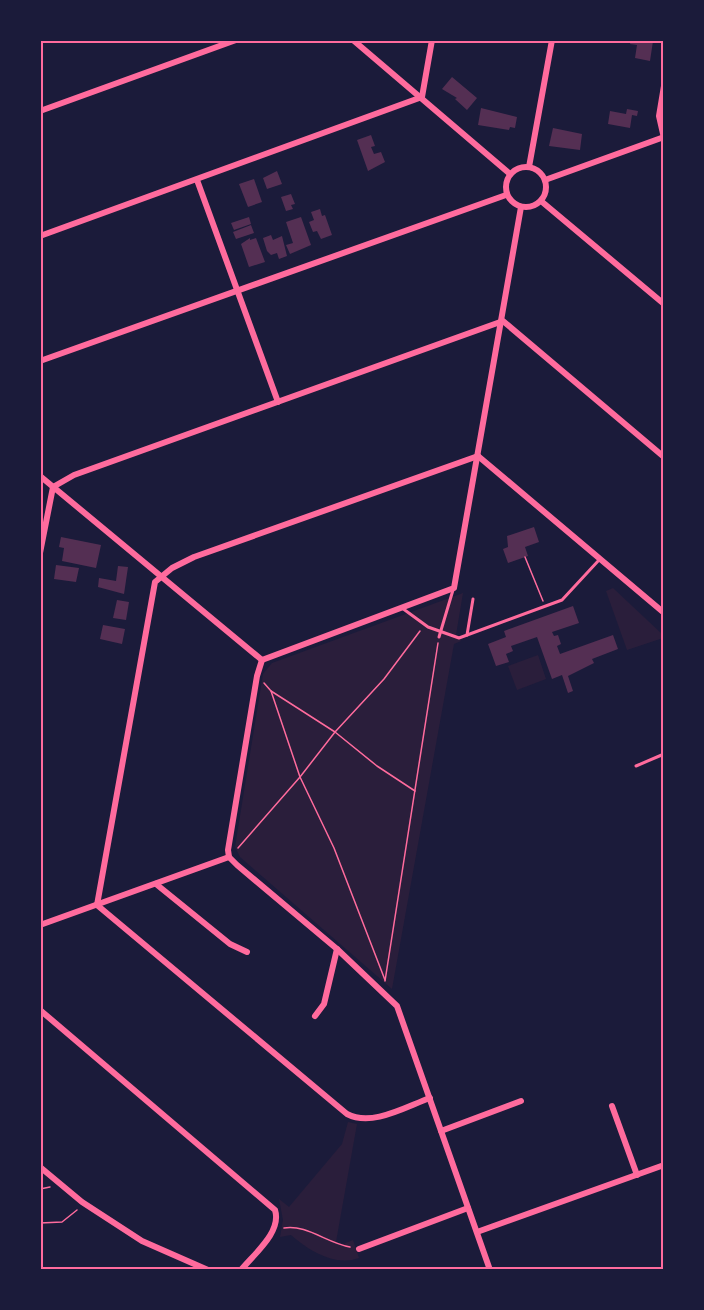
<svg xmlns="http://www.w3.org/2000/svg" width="704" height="1310" viewBox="0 0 704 1310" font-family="Karla,sans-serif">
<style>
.green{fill:#2a1e3b}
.building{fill:#542f53}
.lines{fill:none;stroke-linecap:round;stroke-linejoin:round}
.path{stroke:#ff6b9d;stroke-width:1.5}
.service{stroke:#ff6b9d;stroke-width:3}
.minor{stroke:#ff6b9d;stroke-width:6}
.neatline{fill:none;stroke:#ff6b9d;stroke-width:2}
</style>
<rect width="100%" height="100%" fill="#1b1b3a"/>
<g class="green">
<polygon points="613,588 663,635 663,638 627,650 606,591"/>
<polygon points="463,593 456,635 461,641 454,644 392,989 240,857 235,847 263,674 272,663"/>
<polygon points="538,655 546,679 517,690 508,666"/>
<path d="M348 1122 357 1124 336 1242 343 1244 353 1240 359 1258C335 1267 308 1250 291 1235L280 1237 283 1220 279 1199 289 1207 342 1144Z"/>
</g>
<g class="building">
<polygon points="631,40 653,41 650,61 635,58 637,45 630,44"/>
<polygon points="452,77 477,98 467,110 455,99 457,98 442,89"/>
<polygon points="481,108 517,117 515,128 510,127 509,130 478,125"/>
<polygon points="627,109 638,111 637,116 632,115 630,128 608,124 610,111 626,114"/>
<polygon points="553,128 582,134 580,150 549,146"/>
<polygon points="371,135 375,146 371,147 374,154 381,152 385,162 368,171 357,140"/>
<polygon points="277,171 282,184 267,189 263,178"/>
<polygon points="254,179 262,202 248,207 239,184"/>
<polygon points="291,194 295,204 291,205 293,209 286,211 281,197"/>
<polygon points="320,209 322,216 325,215 332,235 321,239 317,231 313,232 309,222 314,220 311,212"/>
<polygon points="249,217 251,224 234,230 231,223"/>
<polygon points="301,217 311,245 290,254 286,245 293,243 286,222"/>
<polygon points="251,225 254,233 236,239 233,232"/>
<polygon points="271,235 273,240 282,236 287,256 279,259 277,253 271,255 267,251 263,238"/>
<polygon points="250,238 250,240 256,238 265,262 249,267 241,244"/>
<polygon points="534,527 539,542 525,547 528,556 508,563 503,549 508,547 507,536"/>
<polygon points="61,537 101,545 96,568 62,561 64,548 59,547"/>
<polygon points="56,565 79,568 76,582 54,579"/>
<polygon points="118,566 128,567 124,594 98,587 99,578 116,581"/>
<polygon points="117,600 129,602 126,620 113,618"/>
<polygon points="573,606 579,623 552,632 554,636 558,635 561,644 557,646 560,654 613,635 618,649 592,659 594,663 568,676 573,691 568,693 562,675 552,679 537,637 511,646 513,651 506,654 509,662 496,666 488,644 506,637 504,631"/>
<polygon points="103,625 125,629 122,644 100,639"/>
</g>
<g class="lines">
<g class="path">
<polyline points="525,557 543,601"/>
<polyline points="264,683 271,691 300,777 334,848 385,980"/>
<polyline points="271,691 335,732 377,766 415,791"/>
<polyline points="238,848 300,777 335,732 384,679 420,631"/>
<polyline points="385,981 438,643"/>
<polyline points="40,1189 50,1187"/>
<polyline points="40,1223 62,1222 77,1210"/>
<path d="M284 1228C306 1224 327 1243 350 1247"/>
</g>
<g class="service">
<polyline points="402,608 428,627 459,638 562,600 599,560"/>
<polyline points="467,635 473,599"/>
<polyline points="439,637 453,590"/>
<polyline points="664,736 664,742"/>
<polyline points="636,766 664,754"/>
</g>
<g class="minor">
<polyline points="353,40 510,174"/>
<polyline points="664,86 659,116 664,138"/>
<polyline points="40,111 236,40"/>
<circle cx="526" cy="187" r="20"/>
<polyline points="529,167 552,40"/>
<polyline points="197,180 278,402"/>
<polyline points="545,180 664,137"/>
<polyline points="541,201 664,304"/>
<polyline points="40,236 422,97 432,40"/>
<polyline points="40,361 506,195"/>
<polyline points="478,456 663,612"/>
<polyline points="40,476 262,660"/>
<polyline points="40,553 53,487 74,475 503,321 664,457"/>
<polyline points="156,884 230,944 247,952"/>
<polyline points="40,925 229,857"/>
<path d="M40 1010 275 1210C282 1232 254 1254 241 1270"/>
<polyline points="315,1016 324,1004 337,949"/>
<path d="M430 1098C405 1107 372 1127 347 1114L97 905 155 582 172 568 194 557 478 456"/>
<polyline points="612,1106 637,1175"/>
<polyline points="441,1131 521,1101"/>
<polyline points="40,1167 82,1202 142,1241 208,1270"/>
<polyline points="477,1232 664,1165"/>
<polyline points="359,1249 468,1208"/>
<polyline points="490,1270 397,1006 337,949 237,865 229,857 228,850 257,676 262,660 454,588 521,207"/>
</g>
</g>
<rect width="704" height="1310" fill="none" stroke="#1b1b3a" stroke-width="84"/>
<rect x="42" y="42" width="620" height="1226" class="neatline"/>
</svg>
